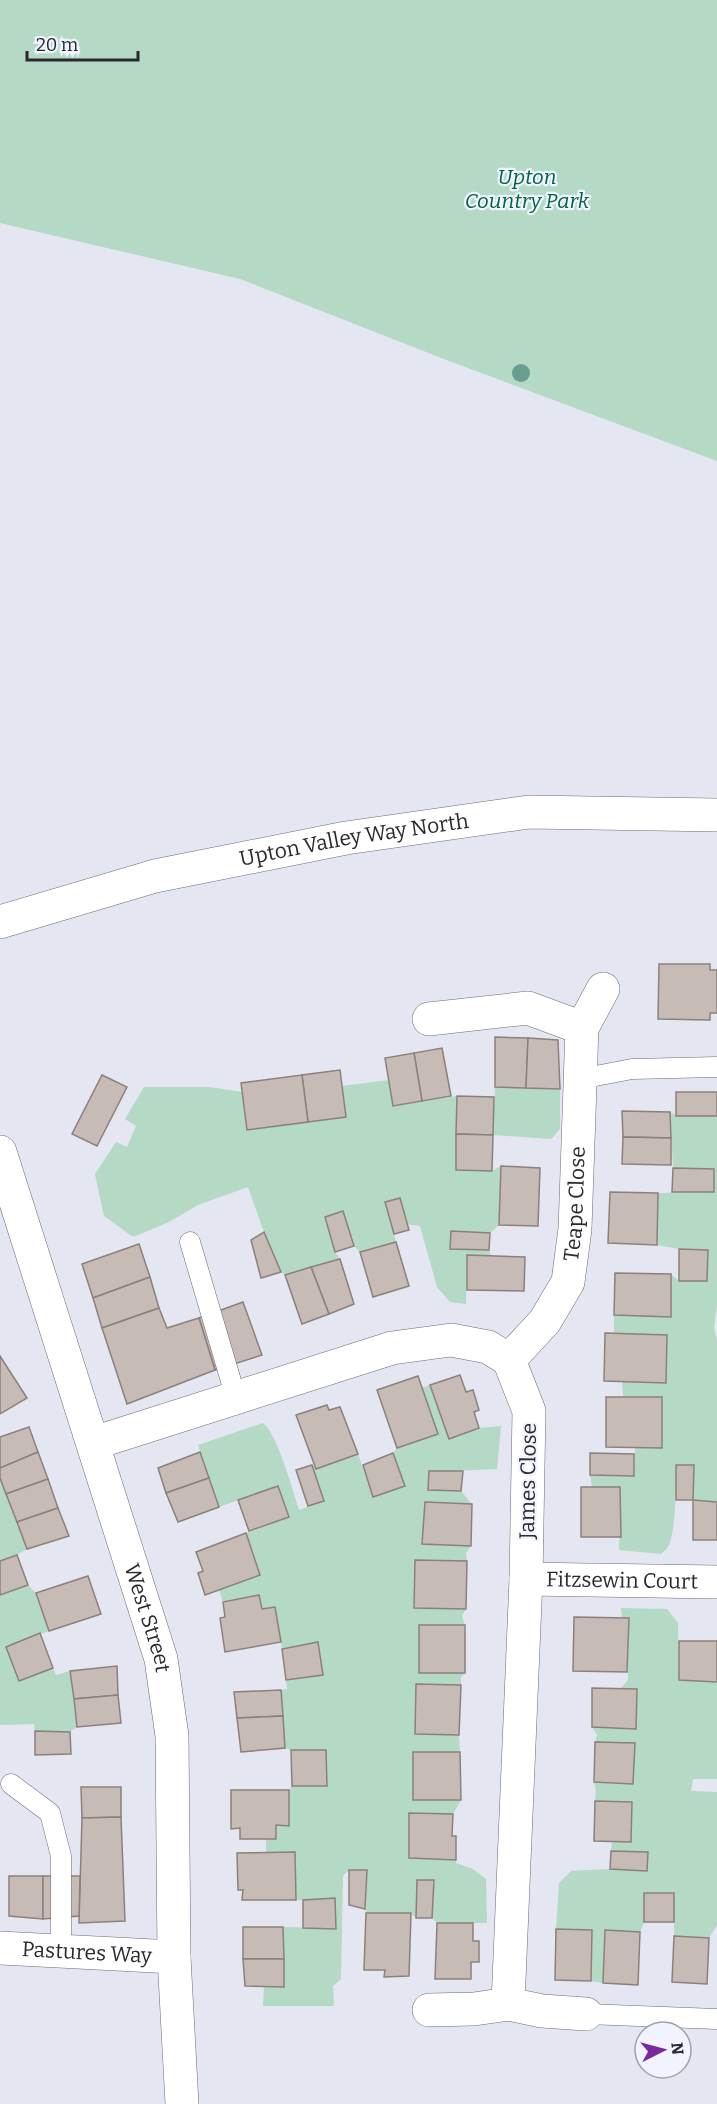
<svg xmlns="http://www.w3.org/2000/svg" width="717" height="2104" viewBox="0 0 717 2104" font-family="Bitter,serif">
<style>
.green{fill:#b4d9c4}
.building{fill:#c7bcb5;stroke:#8b817a;stroke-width:1.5}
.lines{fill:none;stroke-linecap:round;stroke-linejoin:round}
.service-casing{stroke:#6a6b75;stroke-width:21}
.minor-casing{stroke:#6a6b75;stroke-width:34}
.tertiary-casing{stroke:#6a6b75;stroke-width:34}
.service{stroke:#fff;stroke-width:20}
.minor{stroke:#fff;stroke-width:33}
.tertiary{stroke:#fff;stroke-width:33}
.tree{fill:#679e90}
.labels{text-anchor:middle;stroke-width:4.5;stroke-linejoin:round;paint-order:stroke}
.park-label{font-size:21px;font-style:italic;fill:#016441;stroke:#f1f3ff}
.street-label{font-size:21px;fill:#29292e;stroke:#f1f3ff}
</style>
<rect width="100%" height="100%" fill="#e4e6f1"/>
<g class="green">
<polygon points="0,0 717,0 717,461 449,361 240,279 0,223"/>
<polygon points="389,1080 393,1106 457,1096 456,1170 492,1171 501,1166 499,1225 490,1233 451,1232 451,1249 489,1250 491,1256 467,1256 466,1304 450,1302 437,1287 420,1226 407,1224 400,1198 385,1203 396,1242 360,1252 354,1246 343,1211 325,1217 335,1252 340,1259 285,1275 281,1272 264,1232 248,1187 198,1205 167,1223 133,1237 104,1216 95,1174 116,1142 127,1147 136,1126 125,1119 144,1087 209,1087 243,1092 248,1130 346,1117 342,1086"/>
<polygon points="495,1087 560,1089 560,1129 551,1139 493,1135"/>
<path d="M670 1112 677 1116H717V1305L714 1327 717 1341V1502L693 1500 694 1465H677C676 1482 676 1533 668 1547 668 1548 662 1553 661 1554L619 1550 620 1487H592L590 1475 634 1476 635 1447H662V1397H623L622 1382 666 1383 667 1335 614 1334V1315L670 1316 671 1274 679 1281H707L708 1250 679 1249 657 1245 658 1193 714 1192V1169L673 1168Z"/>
<path d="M430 1385 449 1439 479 1428 501 1426 497 1469 429 1472 428 1490 461 1491 472 1504 425 1502 471 1546 466 1553 467 1561H415L414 1608 466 1609 462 1616 465 1625 419 1626V1672L465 1673 461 1677V1685L416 1684 415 1734 459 1735 460 1752H413V1800H461L453 1814 409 1813V1858L456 1860V1863L473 1869 486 1879 487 1923H437L432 1918 434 1880H417L416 1918 411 1913H366L367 1870H349L343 1876 341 1979 333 1986 334 2006H263L264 1985 284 1986 283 1927 336 1928 335 1899 296 1900 294 1852H266V1839H276V1825H289V1790L292 1786H327L326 1750H291L285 1748 281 1690 287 1689 286 1680 322 1675 317 1642 282 1649 275 1607 262 1609 259 1595 223 1602 219 1590 260 1575 246 1533 289 1517 278 1486 219 1507 198 1445 263 1423C277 1433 293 1491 299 1510L324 1501 312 1465 317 1469 358 1454 373 1496 405 1486 393 1453 397 1448 437 1434 422 1388Z"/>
<polygon points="0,1478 27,1549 17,1555 0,1561"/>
<polygon points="28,1585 36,1593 49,1631 6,1647 19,1681 53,1668 56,1675 70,1671 77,1727 70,1732 35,1731 34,1724 0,1725 0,1595"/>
<polygon points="621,1608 667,1609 678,1623 679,1680 717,1682 717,1779 693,1779 691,1791 717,1792 717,1925 709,1938 674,1936 674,1894 644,1893 644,1922 640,1932 605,1931 603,1983 591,1981 592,1930 556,1929 559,1883 571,1871 610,1869 647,1870 648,1852 611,1851 612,1841 631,1842 632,1802 595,1801 596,1792 594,1782 633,1783 635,1744 595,1742 597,1735 592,1727 636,1728 637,1690 620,1689 628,1680 628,1619 622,1618"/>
</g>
<g class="building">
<polygon points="659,964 710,964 710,970 717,970 717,1013 710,1013 710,1020 658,1019"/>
<polygon points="495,1037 528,1038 526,1088 495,1087"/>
<polygon points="528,1038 558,1040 560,1089 526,1088"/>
<polygon points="442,1048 451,1096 422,1101 414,1053"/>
<polygon points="414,1053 422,1101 393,1106 385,1058"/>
<polygon points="340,1070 346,1117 308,1122 302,1075"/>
<polygon points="102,1075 127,1087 97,1146 72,1134"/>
<polygon points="302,1075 308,1122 247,1130 241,1083"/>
<rect x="676" y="1092" width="41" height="24"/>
<polygon points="457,1096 494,1097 493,1135 456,1134"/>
<polygon points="622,1111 670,1112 671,1138 623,1137"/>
<polygon points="456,1134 493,1135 492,1171 456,1170"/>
<polygon points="623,1137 671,1138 671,1165 622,1164"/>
<polygon points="501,1166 540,1168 538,1226 499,1225"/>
<polygon points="673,1168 714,1169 714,1192 672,1192"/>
<polygon points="610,1192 658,1193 657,1245 608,1243"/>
<polygon points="400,1198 409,1230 394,1234 385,1202"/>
<polygon points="343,1211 354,1246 335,1252 325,1217"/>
<polygon points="451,1231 490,1233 489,1250 450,1249"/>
<polygon points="264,1232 281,1272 261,1278 251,1240"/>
<polygon points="396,1242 409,1286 373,1297 360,1252"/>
<polygon points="139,1244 150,1277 93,1298 82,1264"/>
<polygon points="679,1249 708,1250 707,1281 679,1281"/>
<polygon points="467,1255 525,1257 524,1291 467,1290"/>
<polygon points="340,1259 354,1304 329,1314 311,1267"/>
<polygon points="311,1267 329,1314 302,1324 285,1275"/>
<polygon points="615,1273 671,1274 671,1317 614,1315"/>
<polygon points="150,1277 159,1308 102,1328 93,1298"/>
<polygon points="243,1302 262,1355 215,1370 199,1318"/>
<polygon points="159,1308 167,1328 199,1318 215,1370 127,1404 102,1328"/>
<polygon points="605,1333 667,1335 666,1383 604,1381"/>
<polygon points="0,1356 27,1398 0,1414"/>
<polygon points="460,1375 466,1392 473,1390 479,1410 474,1412 479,1428 449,1439 430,1385"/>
<polygon points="418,1376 438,1434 397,1448 377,1390"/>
<polygon points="606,1397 662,1397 662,1448 606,1447"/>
<polygon points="327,1405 329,1410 340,1407 358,1454 316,1469 296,1415"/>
<polygon points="29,1427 38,1452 0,1468 0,1437"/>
<polygon points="38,1452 48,1479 6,1494 0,1478 0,1468"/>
<polygon points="200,1452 209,1478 166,1493 158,1468"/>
<polygon points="393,1453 405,1486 373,1497 363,1465"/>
<polygon points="590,1453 634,1454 634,1476 590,1475"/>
<polygon points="312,1465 324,1501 308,1506 296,1470"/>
<polygon points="676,1465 694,1465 693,1500 676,1500"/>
<polygon points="429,1471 463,1471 461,1491 428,1490"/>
<polygon points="209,1478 219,1507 178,1522 166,1493"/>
<polygon points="48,1479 58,1508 17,1522 6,1494"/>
<polygon points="278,1486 289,1517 249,1531 238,1500"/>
<polygon points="581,1487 620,1487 621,1537 581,1537"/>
<polygon points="693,1500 717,1502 717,1540 693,1540"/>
<polygon points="425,1502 472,1504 471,1546 422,1544"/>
<polygon points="58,1508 69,1536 27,1549 17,1522"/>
<polygon points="246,1533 260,1575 205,1595 198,1573 203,1571 196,1552"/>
<polygon points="17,1555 28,1585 0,1595 0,1561"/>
<polygon points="415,1560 467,1561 466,1609 414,1608"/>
<polygon points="88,1576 101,1614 49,1631 36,1593"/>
<polygon points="259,1595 262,1609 275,1607 281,1642 225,1652 220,1618 225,1617 223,1602"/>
<polygon points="574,1617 629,1618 627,1672 573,1671"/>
<rect x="419" y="1625" width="46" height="48"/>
<polygon points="40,1633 53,1668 19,1681 6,1647"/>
<polygon points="679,1641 717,1641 717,1682 679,1680"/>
<polygon points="318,1642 323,1675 286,1680 282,1649"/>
<polygon points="117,1666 118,1695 74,1699 70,1671"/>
<polygon points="416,1684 461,1685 459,1735 415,1734"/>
<polygon points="592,1688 637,1689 636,1729 592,1727"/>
<polygon points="281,1690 283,1716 237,1718 234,1692"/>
<polygon points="118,1695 121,1723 77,1727 74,1699"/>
<polygon points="283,1716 285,1748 241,1752 237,1718"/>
<polygon points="35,1731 70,1732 71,1754 35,1755"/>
<polygon points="595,1742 635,1743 633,1784 594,1782"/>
<polygon points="291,1750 326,1750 327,1786 292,1786"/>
<polygon points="413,1752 460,1752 461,1800 413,1800"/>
<polygon points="81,1787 121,1787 121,1817 82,1818"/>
<polygon points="231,1790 289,1790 289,1826 276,1825 276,1839 240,1839 240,1828 231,1829"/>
<polygon points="595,1801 632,1802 631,1842 594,1841"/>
<polygon points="409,1813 453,1814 452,1836 456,1836 456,1860 409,1858"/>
<polygon points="121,1817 125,1921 79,1923 82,1818"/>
<polygon points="611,1851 648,1852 647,1871 610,1869"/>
<polygon points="295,1852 296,1900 242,1900 243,1890 238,1890 237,1853"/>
<polygon points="349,1870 367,1870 365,1909 349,1905"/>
<polygon points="9,1876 43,1876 43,1919 9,1916"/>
<polygon points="43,1876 80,1876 79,1916 43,1919"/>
<polygon points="417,1880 434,1880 432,1918 416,1918"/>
<rect x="644" y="1893" width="30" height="29"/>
<polygon points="335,1898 336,1929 303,1928 303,1900"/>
<polygon points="366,1913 411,1913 409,1976 384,1977 385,1970 364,1970"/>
<polygon points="437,1923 473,1923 473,1941 479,1941 479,1962 471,1962 471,1979 435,1979"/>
<polygon points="243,1927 283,1927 284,1959 243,1959"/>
<polygon points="556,1929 592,1930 591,1981 555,1980"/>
<polygon points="605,1930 640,1932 638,1985 603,1983"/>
<polygon points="674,1936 709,1938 707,1984 672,1982"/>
<polygon points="243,1959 284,1959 284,1987 245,1986"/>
</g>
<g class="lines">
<g class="service-casing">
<g id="service">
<polyline points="580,1079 632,1069 717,1067"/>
<polyline points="190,1242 236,1398"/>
<polyline points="11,1784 50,1813 61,1856 61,1951"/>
<polyline points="586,2014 717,2019"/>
</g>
</g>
<g class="minor-casing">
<g id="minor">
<polyline points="429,1019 528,1008 582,1028"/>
<path id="s1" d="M0 1152 161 1659 172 1736 174 1957 182 2104"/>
<path id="s2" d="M509 1360 545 1321 568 1282 575 1229 582 1028 603 989"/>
<polyline points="94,1443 392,1348 451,1340 488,1347 509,1360 529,1411 526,1579 508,2004"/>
<path id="s3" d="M526 1579 717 1582"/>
<path id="s4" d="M0 1948 174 1957"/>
<polyline points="429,2010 474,2009 508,2004 542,2011 586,2014"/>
</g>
</g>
<g class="tertiary-casing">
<g id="tertiary">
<path id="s5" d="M0 922 155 876 346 838 529 812 717 815"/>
</g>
</g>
<use href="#service" class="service"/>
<use href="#minor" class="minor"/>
<use href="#tertiary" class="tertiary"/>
</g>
<circle class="tree" cx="521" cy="373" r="9"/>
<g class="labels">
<g class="park-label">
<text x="527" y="184">Upton<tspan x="527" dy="24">Country Park</tspan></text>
</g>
<g class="street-label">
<text dy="7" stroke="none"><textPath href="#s5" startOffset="364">Upton Valley Way North</textPath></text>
<text dy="7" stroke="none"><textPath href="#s2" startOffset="177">Teape Close</textPath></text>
<text transform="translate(528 1481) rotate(-89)" y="7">James Close</text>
<text dy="7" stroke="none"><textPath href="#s3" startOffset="96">Fitzsewin Court</textPath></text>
<text dy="7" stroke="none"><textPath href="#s1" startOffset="489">West Street</textPath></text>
<text dy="7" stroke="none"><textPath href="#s4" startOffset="87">Pastures Way</textPath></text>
</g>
</g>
<g transform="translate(663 2050) rotate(84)"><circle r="28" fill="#f1f3ff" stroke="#a1a2ab" stroke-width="1.5"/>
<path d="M0-4.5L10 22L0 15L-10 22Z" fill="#782a9b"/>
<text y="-9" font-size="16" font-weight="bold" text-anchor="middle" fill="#29292e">N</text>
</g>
<path d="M27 51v9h111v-9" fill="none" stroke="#29292e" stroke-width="3"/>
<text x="36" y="51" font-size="18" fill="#29292e" stroke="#f1f3ff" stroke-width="4.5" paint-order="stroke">20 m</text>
</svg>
